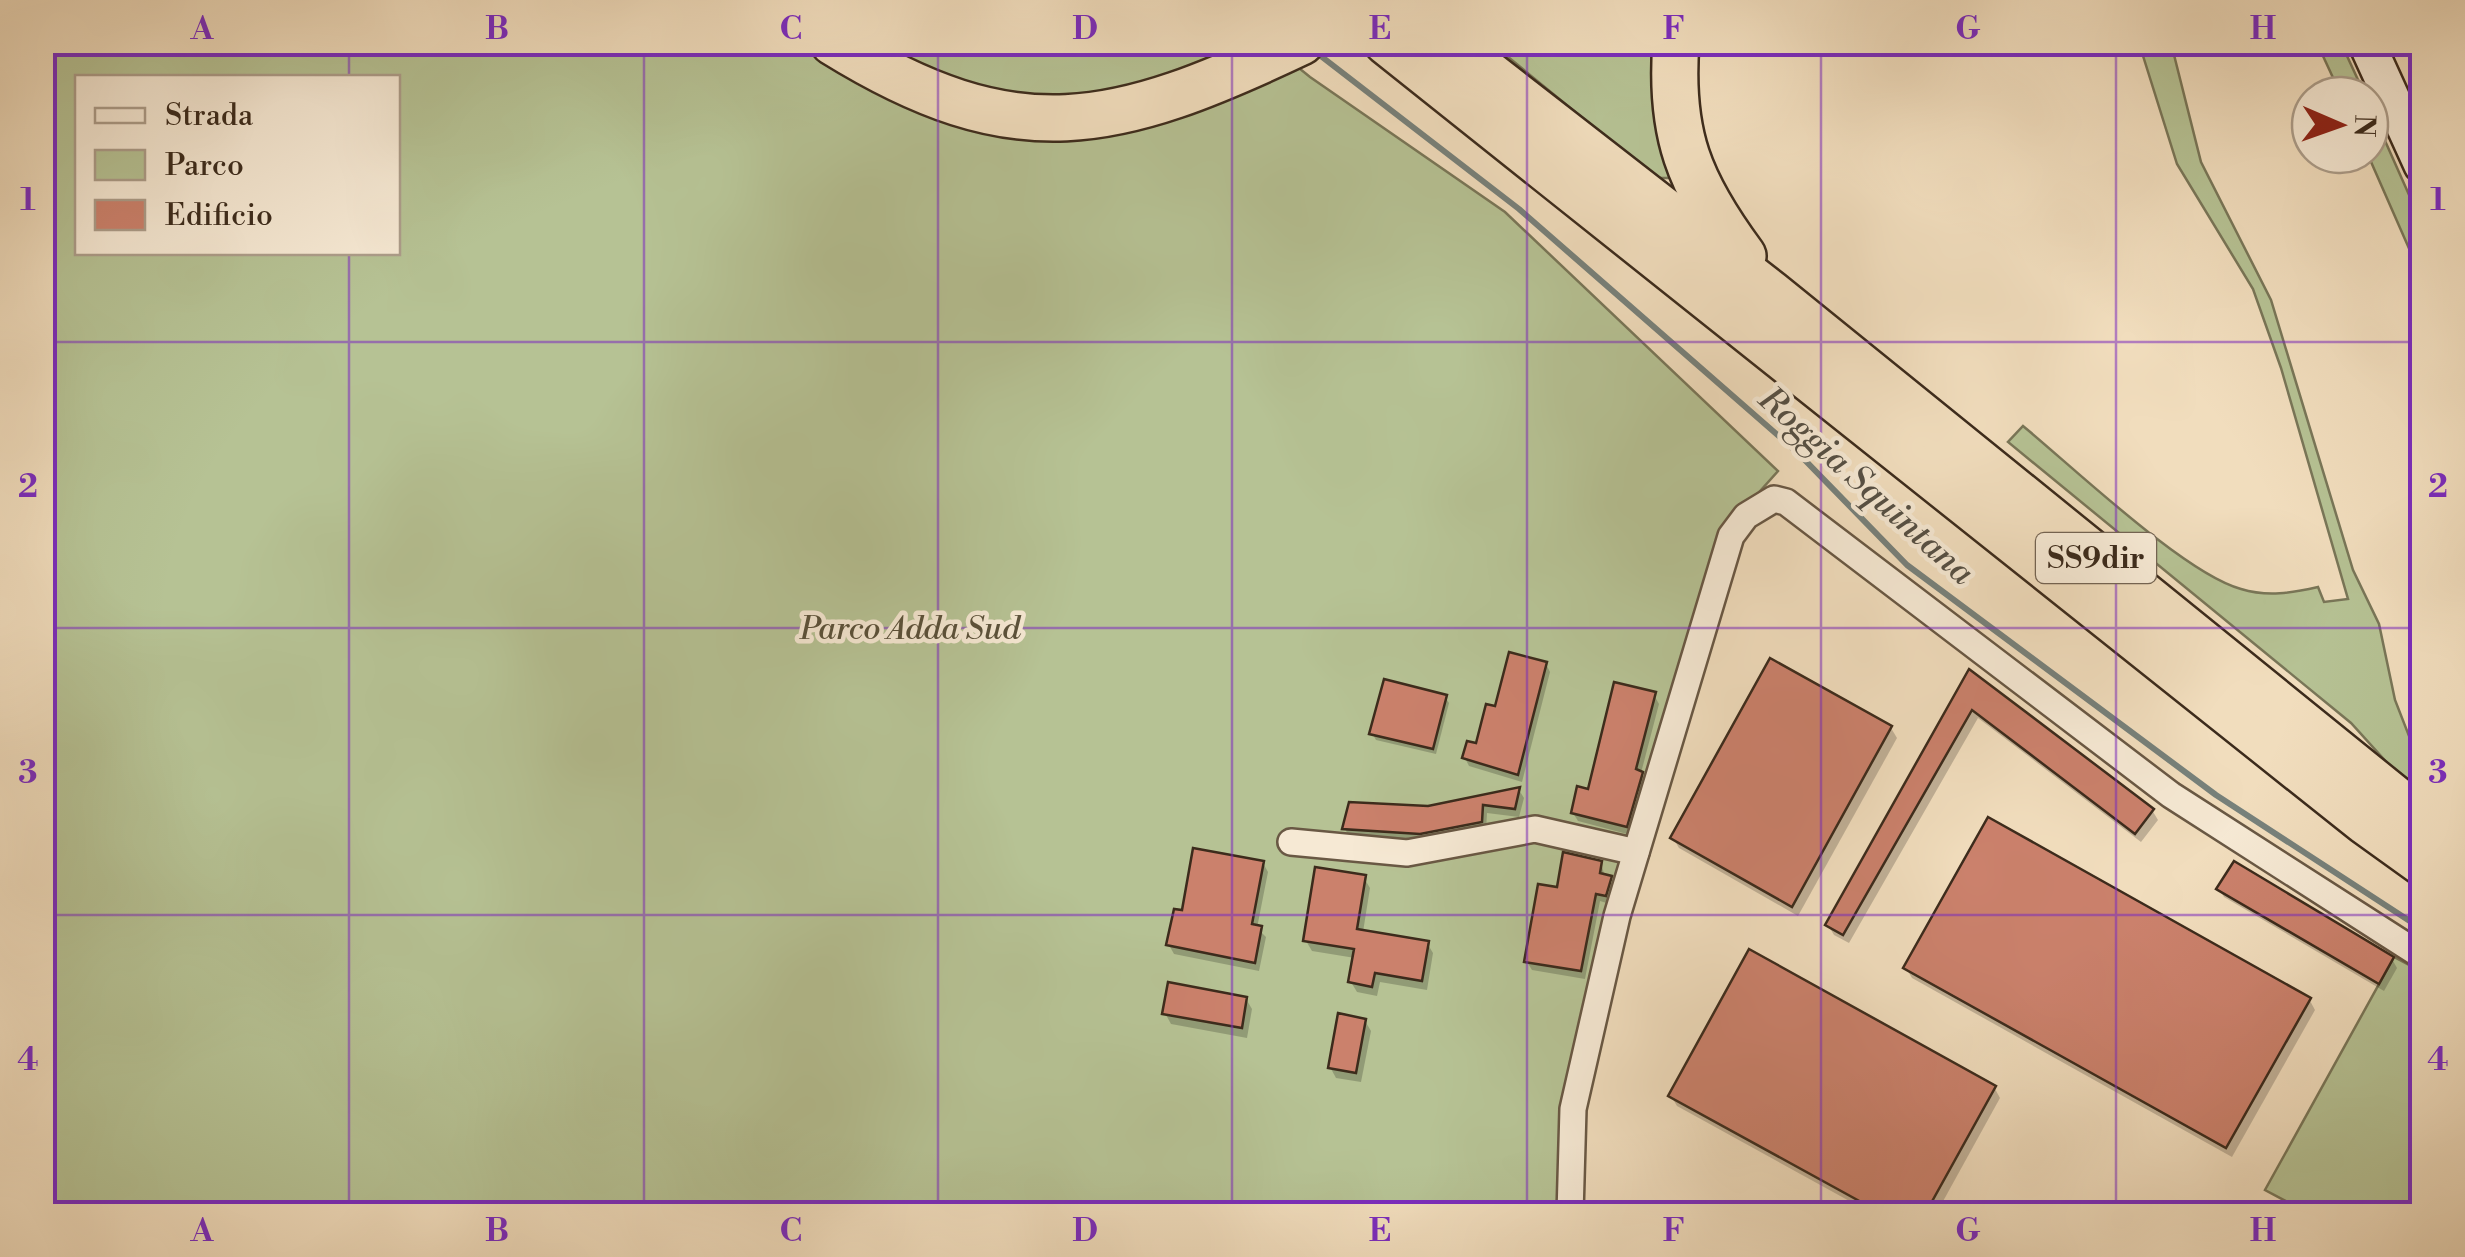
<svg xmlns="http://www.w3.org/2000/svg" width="2465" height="1257" viewBox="0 0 2465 1257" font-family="'Libre Bodoni',serif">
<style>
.green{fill:#b6c294;stroke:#797658;stroke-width:2.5;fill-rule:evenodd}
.shadow{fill:#0003}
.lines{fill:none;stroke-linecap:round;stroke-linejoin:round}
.stream{stroke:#77817b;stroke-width:6}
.building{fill:#cb816c;stroke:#3c2b1c;stroke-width:2.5}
.street-casing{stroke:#695844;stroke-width:30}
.secondary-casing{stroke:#3c2b1c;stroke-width:40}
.highway-casing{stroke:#3c2b1c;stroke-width:50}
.street{stroke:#f6e9d4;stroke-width:25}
.secondary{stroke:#f6e9d4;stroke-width:35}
.highway{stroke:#f1ddbd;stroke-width:45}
.grid{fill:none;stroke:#7b2cbf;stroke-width:2.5;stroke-opacity:0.55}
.labels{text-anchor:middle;stroke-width:9;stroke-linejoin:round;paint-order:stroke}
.shield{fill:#f6e9d4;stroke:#746453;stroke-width:2.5}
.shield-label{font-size:30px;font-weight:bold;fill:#3c2b1c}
.park-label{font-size:32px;font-style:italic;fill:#5a513a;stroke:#f6e9d4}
.water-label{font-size:35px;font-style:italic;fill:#554f44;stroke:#f6e9d4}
.neatline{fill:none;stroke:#7b2cbf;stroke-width:4}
.grid-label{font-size:32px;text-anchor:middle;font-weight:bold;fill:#7b2cbf}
</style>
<rect width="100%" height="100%" fill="#f1ddbd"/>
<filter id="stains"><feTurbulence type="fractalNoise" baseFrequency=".002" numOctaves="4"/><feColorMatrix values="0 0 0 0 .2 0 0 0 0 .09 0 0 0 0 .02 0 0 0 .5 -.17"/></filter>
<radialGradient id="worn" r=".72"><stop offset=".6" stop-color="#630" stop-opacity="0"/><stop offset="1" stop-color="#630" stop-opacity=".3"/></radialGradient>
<g class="green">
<path d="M42 43H1268L1310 77 1505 212 1778 471 1727 528 1608 915 1560 1214H43ZM78 78H398V252H78Z"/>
<polygon points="1491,43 1652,43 1657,105 1674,171 1669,178 1656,178"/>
<path d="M2139 43H2171L2201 162 2271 300 2353 570 2379 624 2395 700 2409 736 2422 753V792L2390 766 2351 723 2008 442 2023 426C2073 467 2185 574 2241 589 2267 597 2292 593 2318 587L2324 602 2348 599 2281 368 2253 289 2177 164Z"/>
<polygon points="2317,43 2341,43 2365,95 2341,95"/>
<polygon points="2370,107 2422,224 2422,278 2368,155"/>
<polygon points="2394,957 2422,972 2422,1214 2310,1214 2265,1190"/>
</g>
<g class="shadow">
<polygon points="1546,664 1550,672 1522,782 1469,766 1465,758 1478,746 1497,710"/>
<polygon points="1970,673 2152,810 2158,820 2141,842 1978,718 1849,943 1834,935 1828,925"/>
<polygon points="1654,695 1659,704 1641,773 1647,783 1631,835 1578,821 1573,813"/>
<polygon points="1445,697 1449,703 1436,754 1376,740 1372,733"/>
<polygon points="1891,728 1897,738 1798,916 1679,848 1673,838"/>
<polygon points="1519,790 1524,798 1519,817 1487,813 1486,831 1427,842 1350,838 1345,829"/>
<polygon points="1263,863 1268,872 1257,928 1266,937 1259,971 1174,954 1169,945 1184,913"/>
<polygon points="1601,863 1605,877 1615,887 1610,904 1600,901 1585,979 1532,970 1527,962 1559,890"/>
<polygon points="1364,878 1370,888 1363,932 1427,943 1433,953 1427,990 1380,982 1377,996 1357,992 1351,982 1355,958 1312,951 1306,941"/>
<polygon points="2219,889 2392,959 2397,968 2384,991 2224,897"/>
<polygon points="1906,968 2309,999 2315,1010 2232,1157 1912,978"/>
<polygon points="1246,999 1252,1009 1247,1038 1171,1024 1165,1013"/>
<polygon points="1365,1021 1371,1031 1361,1082 1336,1078 1330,1067"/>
<polygon points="1994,1087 2000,1098 1936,1214 1873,1214 1677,1106 1671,1096"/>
</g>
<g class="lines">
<polyline class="stream" points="1313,50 1519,209 1797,452 1907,565 2216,795 2422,929"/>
</g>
<g class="building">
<polygon points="1509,652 1547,662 1518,775 1462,758 1467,741 1476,743 1486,704 1495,706"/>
<polygon points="1770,658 1892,726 1792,907 1670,838"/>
<polygon points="1969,669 2154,809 2135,834 1972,710 1843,935 1825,925"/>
<polygon points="1384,679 1447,695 1433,749 1369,734"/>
<polygon points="1614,682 1656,692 1636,769 1643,772 1627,827 1571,813 1577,786 1588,789"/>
<polygon points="1520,787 1515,809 1483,805 1482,822 1420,834 1342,829 1349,802 1428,806"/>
<polygon points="1988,817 2311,998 2226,1148 1903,968"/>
<polygon points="1193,848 1264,861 1252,924 1262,926 1255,963 1166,945 1174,909 1182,910"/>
<polygon points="1563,852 1602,861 1600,873 1612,876 1606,896 1596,894 1581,971 1524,962 1538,884 1557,887"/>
<polygon points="2234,861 2394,957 2379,984 2216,889"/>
<polygon points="1315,867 1366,875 1357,929 1429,941 1422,981 1375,973 1372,987 1348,982 1354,949 1303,941"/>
<polygon points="1749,949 1996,1086 1925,1214 1883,1214 1668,1096"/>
<polygon points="1168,982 1247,997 1242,1028 1162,1014"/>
<polygon points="1338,1013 1366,1019 1356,1073 1328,1068"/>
</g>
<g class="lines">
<g class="street-casing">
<g id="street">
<polyline points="1291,842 1407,853 1535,829 1636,852"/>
<polyline points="1570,1214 1573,1109 1617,916 1731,536 1746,516 1774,499 1786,502 2171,795 2422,956"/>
</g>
</g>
<g class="secondary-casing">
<polyline id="secondary" points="2366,42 2422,165"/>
</g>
<g class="highway-casing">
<g id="highway">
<path d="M833 42C1017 156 1115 130 1301 42"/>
<polyline points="1387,42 2365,821 2422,862"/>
<polyline points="1447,42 1771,294 2422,821"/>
<path d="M1676 42C1669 134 1689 183 1743 256"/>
</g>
</g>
<use href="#street" class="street"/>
<use href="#secondary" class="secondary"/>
<use href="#highway" class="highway"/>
</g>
<path class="grid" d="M349 42V78M644 42V1214M938 42V1214M1232 42V1214M1527 42V1214M1821 42V1214M2116 42V1214M349 252V1214M42 342H2422M42 628H2422M42 915H2422"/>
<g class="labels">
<rect class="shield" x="2036" y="533" width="120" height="50" rx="8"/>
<g class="shield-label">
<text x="2096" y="568">SS9dir</text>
</g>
<g class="park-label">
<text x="910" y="639">Parco Adda Sud</text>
</g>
<g class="water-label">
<text transform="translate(1867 485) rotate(42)" y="12">Roggia Squintana</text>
</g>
</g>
<rect width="2465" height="1257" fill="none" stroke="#f1ddbd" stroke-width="110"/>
<rect x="75" y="75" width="325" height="180" fill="#f6e9d4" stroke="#ac9d8a" stroke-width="2.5"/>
<rect x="95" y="108" width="50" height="15" fill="#f6e9d4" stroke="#ac9d8a" stroke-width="2.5"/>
<text x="165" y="125" font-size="30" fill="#3c2b1c">Strada</text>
<rect x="95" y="150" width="50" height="30" fill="#b6c294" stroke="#ac9d8a" stroke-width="2.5"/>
<text x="165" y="175" font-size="30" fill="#3c2b1c">Parco</text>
<rect x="95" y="200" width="50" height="30" fill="#cb816c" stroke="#ac9d8a" stroke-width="2.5"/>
<text x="165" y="225" font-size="30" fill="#3c2b1c">Edificio</text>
<g transform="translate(2340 125) rotate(92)"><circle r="48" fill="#f6e9d4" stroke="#ac9d8a" stroke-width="2.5"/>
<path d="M0-8L18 38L0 25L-18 38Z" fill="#8f2418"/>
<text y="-15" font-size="28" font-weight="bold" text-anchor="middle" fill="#3c2b1c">N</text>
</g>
<rect x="55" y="55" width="2355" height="1147" class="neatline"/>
<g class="grid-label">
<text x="202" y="39">A</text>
<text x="497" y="39">B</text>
<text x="791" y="39">C</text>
<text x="1085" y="39">D</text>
<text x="1380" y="39">E</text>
<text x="1674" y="39">F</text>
<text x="1968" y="39">G</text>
<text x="2263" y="39">H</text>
<text x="28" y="210">1</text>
<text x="2438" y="210">1</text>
<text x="28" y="497">2</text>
<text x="2438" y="497">2</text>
<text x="28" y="783">3</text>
<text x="2438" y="783">3</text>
<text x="28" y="1070">4</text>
<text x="2438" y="1070">4</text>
<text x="202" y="1241">A</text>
<text x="497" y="1241">B</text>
<text x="791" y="1241">C</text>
<text x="1085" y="1241">D</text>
<text x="1380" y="1241">E</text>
<text x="1674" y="1241">F</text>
<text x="1968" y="1241">G</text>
<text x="2263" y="1241">H</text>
</g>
<rect width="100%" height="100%" filter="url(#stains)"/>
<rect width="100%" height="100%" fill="url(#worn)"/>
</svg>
